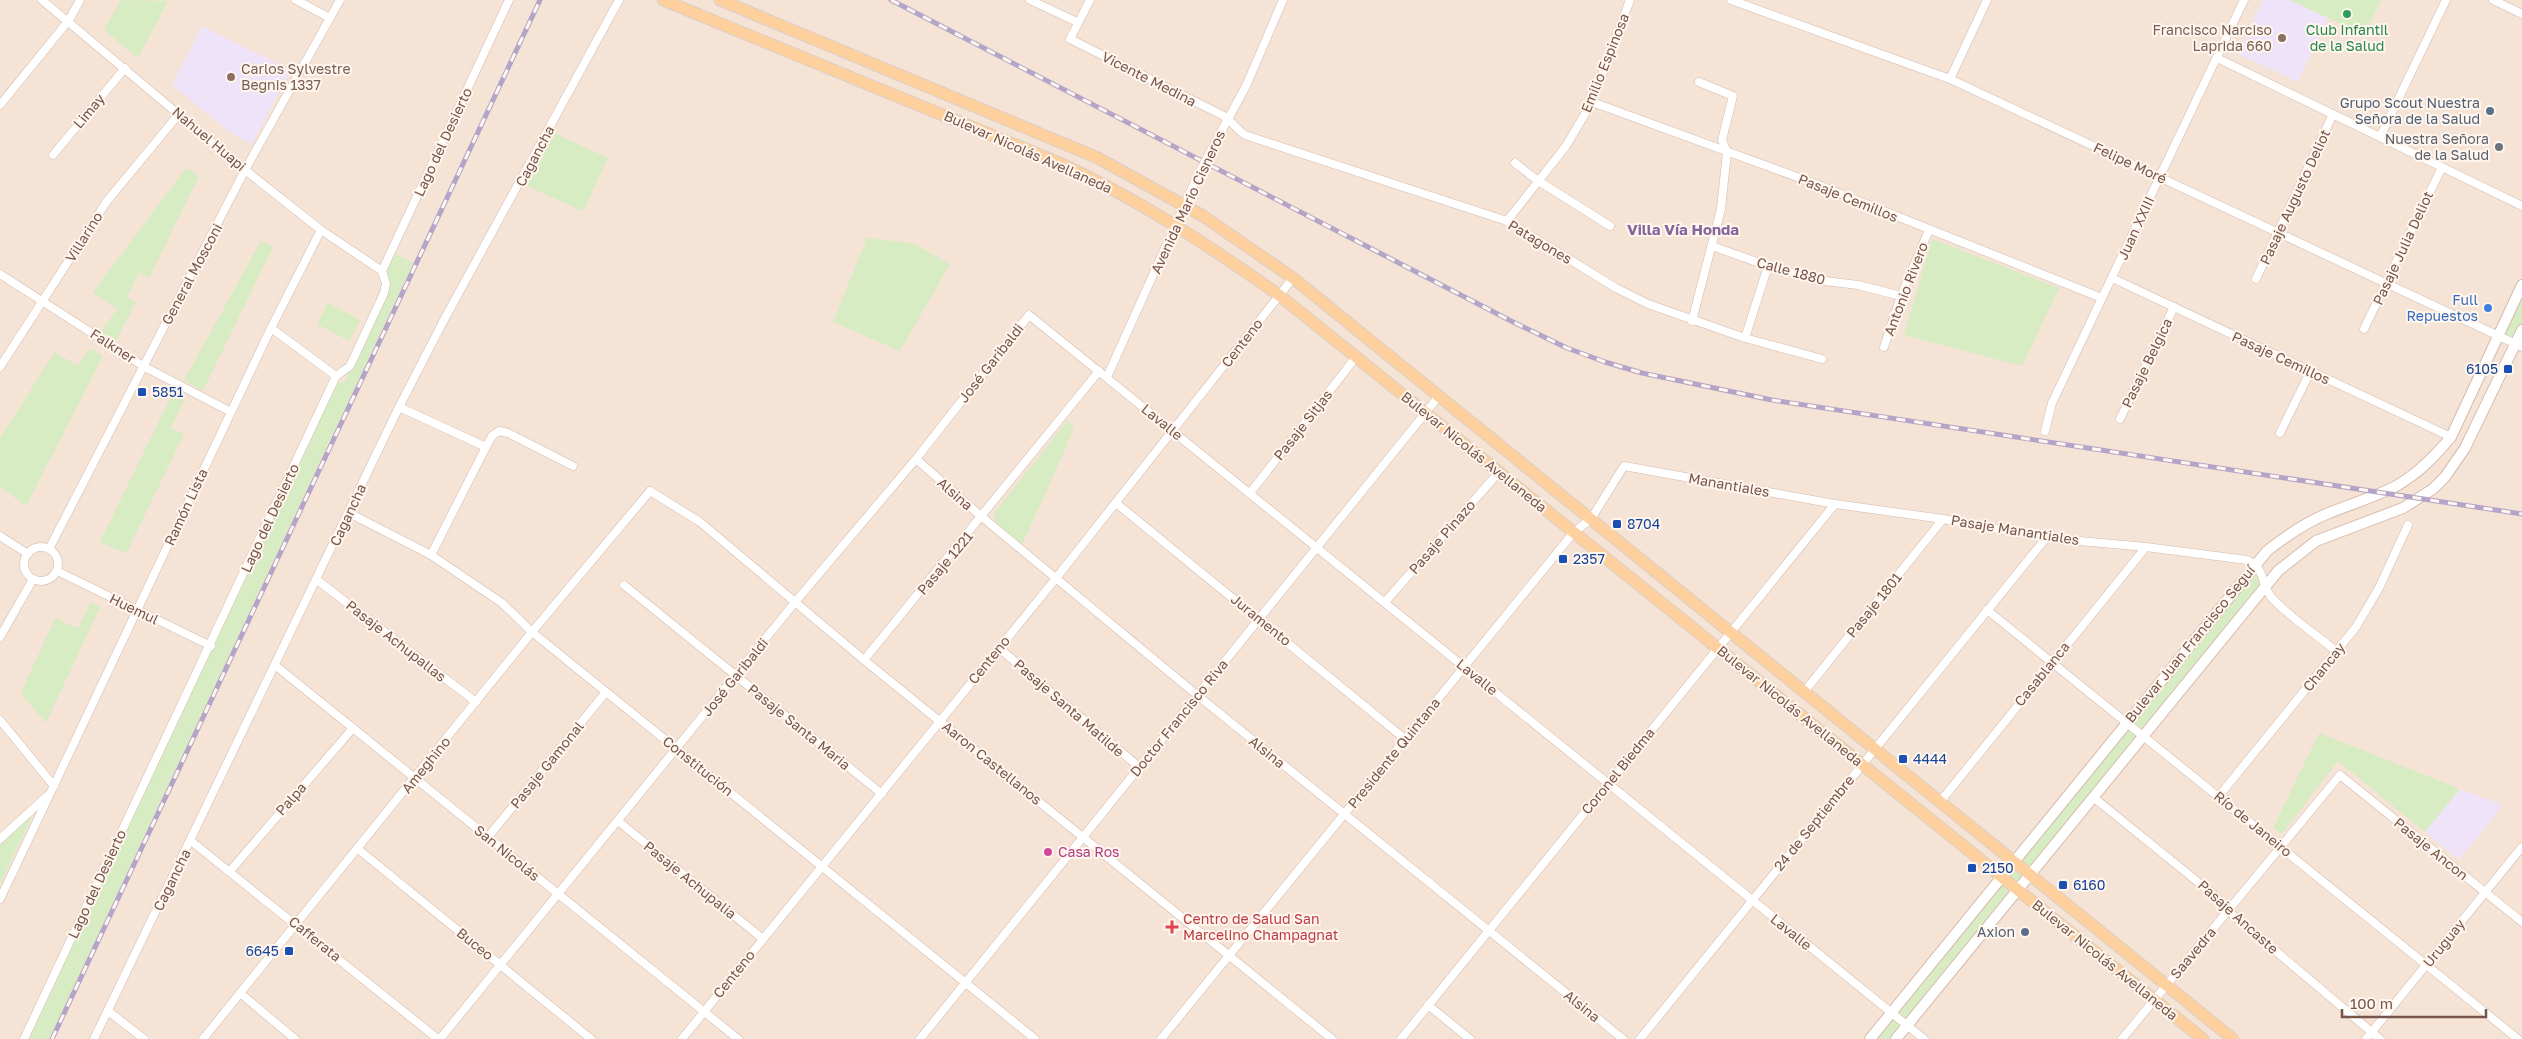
<svg xmlns="http://www.w3.org/2000/svg" width="2522" height="1039" viewBox="0 0 2522 1039" font-family="'Golos Text',sans-serif">
<style>
.residential{fill:#f5e3d5}
.education{fill:#efe3fa}
.green{fill:#d8ecc4}
.lines{fill:none;stroke-linecap:round;stroke-linejoin:round}
.minor-casing{stroke:#d2bbae;stroke-width:9}
.secondary-casing{stroke:#d5baac;stroke-width:12}
.primary-casing{stroke:#d9cfcc;stroke-width:13}
.minor{stroke:#fff;stroke-width:8}
.secondary{stroke:#fff;stroke-width:10}
.primary{stroke:#fed09d;stroke-width:11}
.rail-casing{stroke:#b3a4c8;stroke-width:5}
.rail{stroke:#fff6ee;stroke-width:3;stroke-dasharray:9;stroke-linecap:butt}
.minor-bridge-casing{stroke:#d2bbae;stroke-width:9;stroke-linecap:butt}
.minor-bridge{stroke:#fff;stroke-width:8}
.leisure-dot{fill:#2e9e5b;stroke:#fff6ee;stroke-width:2}
.education-dot{fill:#8d6e63;stroke:#fff6ee;stroke-width:2}
.service-dot{fill:#5c6f8a;stroke:#fff6ee;stroke-width:2}
.worship-dot{fill:#6b7280;stroke:#fff6ee;stroke-width:2}
.shop-dot{fill:#3f7fe0;stroke:#fff6ee;stroke-width:2}
.transit-dot{fill:#1a4fb4;stroke:#fff6ee;stroke-width:2}
.hotel-dot{fill:#d1479c;stroke:#fff6ee;stroke-width:2}
.health-dot{fill:#e0444e;stroke:#fff6ee;stroke-width:2}
.labels{text-anchor:middle;stroke-width:4;stroke-linejoin:round;paint-order:stroke}
.education-label{font-size:14px;fill:#785e54;stroke:#fff6ee;text-anchor:end}
.leisure-label{font-size:14px;fill:#27864d;stroke:#fff6ee}
.street-label{font-size:14px;fill:#78554a;stroke:#fff6ee}
.service-label{font-size:14px;fill:#4e5e75;stroke:#fff6ee;text-anchor:end}
.worship-label{font-size:14px;fill:#5b616d;stroke:#fff6ee;text-anchor:end}
.shop-label{font-size:14px;fill:#366cbe;stroke:#fff6ee;text-anchor:end}
.transit-label{font-size:14px;fill:#164399;stroke:#fff6ee;text-anchor:start}
.hotel-label{font-size:14px;fill:#b23c85;stroke:#fff6ee;text-anchor:start}
.health-label{font-size:14px;fill:#be3a42;stroke:#fff6ee;text-anchor:start}
.neighbourhood-label{font-size:15px;font-weight:bold;fill:#84659c;stroke:#fff6ee}
</style>
<rect width="100%" height="100%" fill="#fdf2e7"/>
<rect class="residential" x="0" y="0" width="2522" height="1039"/>
<g class="education">
<polygon points="2263,0 2290,0 2328,18 2298,82 2238,54"/>
<polygon points="202,26 291,70 252,144 231,133 172,85"/>
<polygon points="2460,789 2503,805 2459,860 2425,832"/>
</g>
<g class="green">
<polygon points="121,0 168,1 138,58 104,30"/>
<polygon points="2290,0 2381,0 2364,35"/>
<polygon points="552,132 608,158 583,211 529,187 526,181"/>
<polygon points="186,168 199,176 149,278 139,273 127,297 136,302 116,341 101,332 117,309 93,292"/>
<polygon points="867,238 912,243 950,264 900,351 833,322"/>
<polygon points="1932,239 2059,288 2022,366 1904,335"/>
<polygon points="261,241 273,247 203,391 184,380"/>
<polygon points="395,254 413,263 49,1039 29,1039 336,384 345,381 389,290 386,272"/>
<polygon points="2522,285 2522,330 2516,343 2498,335"/>
<polygon points="328,303 360,320 349,341 317,324"/>
<polygon points="90,348 103,356 26,506 0,487 0,438 55,352 78,366"/>
<polygon points="172,394 184,400 171,428 184,434 126,554 100,542"/>
<polygon points="1067,421 1074,426 1064,452 1022,545 995,523 994,513"/>
<polygon points="2255,564 2266,585 1896,1039 1870,1039"/>
<polygon points="91,602 100,607 46,723 21,693 55,618 78,628"/>
<polygon points="2319,733 2460,789 2425,832 2338,761 2282,834 2273,828"/>
<polygon points="34,812 0,884 0,844"/>
</g>
<g class="lines">
<g class="minor-casing">
<g id="minor">
<polyline points="42,0 245,170 321,230 382,271"/>
<polyline points="296,0 330,18"/>
<polyline points="1030,0 1077,22"/>
<path d="M1090 0 1070 39 1222 115C1231 120 1236 129 1245 135L1507 221 1616 288 1648 304 1745 338 1822 359"/>
<polyline points="1731,0 1950,79 2522,347"/>
<polyline points="2493,0 2522,14"/>
<polyline points="2217,58 2522,206"/>
<polyline points="1950,79 1987,0"/>
<polyline points="1592,102 1816,184 2102,298"/>
<polyline points="0,105 69,20 80,0"/>
<polyline points="2380,137 2446,0"/>
<polyline points="1209,154 1246,86 1283,0"/>
<polyline points="53,155 125,68"/>
<polyline points="1515,163 1537,180 1610,226"/>
<polyline points="1507,221 1566,146 1592,102 1630,0"/>
<polyline points="1712,246 1768,266 1817,280 1858,285 1901,296"/>
<polyline points="0,274 143,366 231,412"/>
<polyline points="2112,278 2451,437"/>
<polyline points="2256,279 2333,114"/>
<polyline points="1692,321 1721,209 1727,152 1722,140 1733,96 1699,82"/>
<polyline points="271,328 336,376"/>
<polyline points="2364,329 2442,167"/>
<polyline points="1745,338 1768,266"/>
<polyline points="1884,347 1901,296 1929,230"/>
<polyline points="0,367 107,201 179,114"/>
<polyline points="1107,377 1198,175"/>
<polyline points="399,407 486,447"/>
<polyline points="2120,419 2174,307"/>
<polyline points="2045,431 2052,403 2244,0"/>
<polyline points="2280,433 2310,372"/>
<polyline points="916,459 982,517 1197,695 1623,1039"/>
<polyline points="1250,493 1356,357"/>
<polyline points="1116,503 1405,739"/>
<polyline points="349,513 431,555 502,603 532,632 1035,1039"/>
<polyline points="0,536 28,554"/>
<circle cx="41" cy="564" r="17"/>
<polyline points="49,549 245,170 340,0"/>
<polyline points="431,555 486,447 492,436 499,431 508,433 573,466"/>
<polyline points="57,571 211,646"/>
<polyline points="317,580 476,702"/>
<polyline points="624,585 882,794"/>
<polyline points="1385,602 1499,472"/>
<polyline points="1987,610 2518,1039"/>
<polyline points="0,637 33,579"/>
<polyline points="999,648 1139,767"/>
<polyline points="864,660 1099,371"/>
<polyline points="276,666 738,1039"/>
<polyline points="1804,692 1943,519"/>
<polyline points="0,720 54,786"/>
<polyline points="2219,796 2356,627 2379,588 2408,525"/>
<polyline points="2093,797 2214,895 2228,911 2380,1039"/>
<polyline points="1940,802 2146,547"/>
<polyline points="618,821 763,939"/>
<polyline points="488,837 606,692"/>
<polyline points="0,839 47,796"/>
<polyline points="191,841 438,1039"/>
<polyline points="358,849 591,1039"/>
<polyline points="230,871 353,728"/>
<polyline points="0,899 271,328 321,230"/>
<polyline points="240,993 295,1039"/>
<polyline points="1428,1005 1470,1039"/>
<polyline points="108,1011 144,1039"/>
<polyline points="24,1039 336,376 350,366 384,293 386,284 382,271 509,0"/>
<polyline points="94,1039 399,407 445,318 619,0"/>
<polyline points="203,1039 532,632 650,491 700,522 864,660 1332,1039"/>
<polyline points="440,1039 796,601 916,459 1029,315 1924,1039"/>
<polyline points="682,1039 1057,577 1293,278"/>
<polyline points="920,1039 1439,396"/>
<path d="M1161 1039 1574 532 1591 519 1624 466 1835 504 1943 519 2046 538 2146 547 2247 560C2265 567 2261 584 2271 597 2286 614 2318 636 2337 652"/>
<polyline points="1401,1039 1835,504"/>
<polyline points="1640,1039 2046,538"/>
<polyline points="2122,1039 2340,775 2522,922"/>
<polyline points="2366,1039 2522,847"/>
</g>
</g>
<g class="secondary-casing">
<g id="secondary">
<path d="M1870 1039 2267 551C2286 536 2306 522 2329 513 2351 504 2375 497 2396 486 2418 474 2435 456 2451 437L2522 285"/>
<polyline points="1896,1039 2278,571 2316,541 2403,508 2433,489 2445,477 2465,448 2522,330"/>
</g>
</g>
<g class="primary-casing">
<g id="primary">
<path d="M663 0 1057 162C1137 198 1208 245 1279 295L2203 1039"/>
<polyline points="720,0 1098,158 1203,216 1293,278 2233,1039"/>
</g>
</g>
<use href="#minor" class="minor"/>
<use href="#secondary" class="secondary"/>
<use href="#primary" class="primary"/>
<g class="rail-casing">
<g id="rail">
<polyline points="891,0 1513,322 1567,348 1605,362 1642,373 1772,400 2522,514"/>
<polyline points="52,1039 540,0"/>
</g>
</g>
<use href="#rail" class="rail"/>
<g class="minor-bridge-casing">
<polyline id="minor-bridge" points="1198,175 1209,154"/>
</g>
<use href="#minor-bridge" class="minor-bridge"/>
</g>
<circle class="leisure-dot" cx="2347" cy="14" r="5"/>
<g class="education-dot">
<circle cx="2282" cy="38" r="5"/>
<circle cx="231" cy="77" r="5"/>
</g>
<g class="service-dot">
<circle cx="2490" cy="111" r="5"/>
<circle cx="2025" cy="932" r="5"/>
</g>
<circle class="worship-dot" cx="2499" cy="147" r="5"/>
<circle class="shop-dot" cx="2488" cy="308" r="5"/>
<g class="transit-dot">
<rect x="2503" y="364" width="10" height="10" rx="2.5"/>
<rect x="137" y="387" width="10" height="10" rx="2.5"/>
<rect x="1612" y="519" width="10" height="10" rx="2.5"/>
<rect x="1558" y="554" width="10" height="10" rx="2.5"/>
<rect x="1898" y="754" width="10" height="10" rx="2.5"/>
<rect x="1967" y="863" width="10" height="10" rx="2.5"/>
<rect x="2058" y="880" width="10" height="10" rx="2.5"/>
<rect x="284" y="946" width="10" height="10" rx="2.5"/>
</g>
<circle class="hotel-dot" cx="1048" cy="852" r="5"/>
<path class="health-dot" d="M1169.5 919.5h5v5h5v5h-5v5h-5v-5h-5v-5h5z"/>
<g class="labels">
<g class="education-label">
<text x="2272" y="35">Francisco Narciso<tspan x="2272" dy="16">Laprida 660</tspan></text>
<text x="241" y="74" text-anchor="start">Carlos Sylvestre<tspan x="241" dy="16">Begnis 1337</tspan></text>
</g>
<g class="leisure-label">
<text x="2347" y="35">Club Infantil<tspan x="2347" dy="16">de la Salud</tspan></text>
</g>
<g class="street-label">
<text transform="translate(1605 63) rotate(-68)" y="5">Emilio Espinosa</text>
<text transform="translate(1149 79) rotate(27)" y="5">Vicente Medina</text>
<text transform="translate(89 111) rotate(-50)" y="5">Limay</text>
<text transform="translate(209 139) rotate(40)" y="5">Nahuel Huapi</text>
<text transform="translate(443 142) rotate(-65)" y="5">Lago del Desierto</text>
<text transform="translate(1028 152) rotate(24)" y="5">Bulevar Nicolás Avellaneda</text>
<text transform="translate(535 156) rotate(-62)" y="5">Cagancha</text>
<text transform="translate(2130 163) rotate(25)" y="5">Felipe Moré</text>
<text transform="translate(2295 197) rotate(-65)" y="5">Pasaje Augusto Deliot</text>
<text transform="translate(1848 198) rotate(22)" y="5">Pasaje Cemillos</text>
<text transform="translate(1188 202) rotate(-65)" y="5">Avenida Mario Cisneros</text>
<text transform="translate(2136 228) rotate(-65)" y="5">Juan XXIII</text>
<text transform="translate(84 237) rotate(-58)" y="5">Villarino</text>
<text transform="translate(1540 242) rotate(31)" y="5">Patagones</text>
<text transform="translate(2403 248) rotate(-65)" y="5">Pasaje Julia Deliot</text>
<text transform="translate(1791 271) rotate(15)" y="5">Calle 1880</text>
<text transform="translate(192 274) rotate(-62)" y="5">General Mosconi</text>
<text transform="translate(1906 289) rotate(-69)" y="5">Antonio Rivero</text>
<text transform="translate(1242 343) rotate(-52)" y="5">Centeno</text>
<text transform="translate(113 346) rotate(33)" y="5">Falkner</text>
<text transform="translate(2281 358) rotate(25)" y="5">Pasaje Cemillos</text>
<text transform="translate(991 363) rotate(-52)" y="5">José Garibaldi</text>
<text transform="translate(2147 363) rotate(-64)" y="5">Pasaje Belgica</text>
<text transform="translate(1162 422) rotate(39)" y="5">Lavalle</text>
<text transform="translate(1303 425) rotate(-52)" y="5">Pasaje Sitjas</text>
<text transform="translate(1474 452) rotate(39)" y="5">Bulevar Nicolás Avellaneda</text>
<text transform="translate(1729 485) rotate(10)" y="5">Manantiales</text>
<text transform="translate(955 494) rotate(41)" y="5">Alsina</text>
<text transform="translate(186 507) rotate(-65)" y="5">Ramón Lista</text>
<text transform="translate(348 515) rotate(-65)" y="5">Cagancha</text>
<text transform="translate(270 518) rotate(-65)" y="5">Lago del Desierto</text>
<text transform="translate(2015 530) rotate(9)" y="5">Pasaje Manantiales</text>
<text transform="translate(1442 537) rotate(-49)" y="5">Pasaje Pinazo</text>
<text transform="translate(945 563) rotate(-50)" y="5">Pasaje 1221</text>
<text transform="translate(1874 605) rotate(-51)" y="5">Pasaje 1801</text>
<text transform="translate(134 609) rotate(26)" y="5">Huemul</text>
<text transform="translate(1261 620) rotate(39)" y="5">Juramento</text>
<text transform="translate(396 641) rotate(38)" y="5">Pasaje Achupallas</text>
<text transform="translate(2190 644) rotate(-51)" y="5">Bulevar Juan Francisco Seguí</text>
<text transform="translate(989 660) rotate(-51)" y="5">Centeno</text>
<text transform="translate(2324 667) rotate(-51)" y="5">Chancay</text>
<text transform="translate(2042 674) rotate(-51)" y="5">Casablanca</text>
<text transform="translate(735 677) rotate(-51)" y="5">José Garibaldi</text>
<text transform="translate(1477 677) rotate(39)" y="5">Lavalle</text>
<text transform="translate(1790 706) rotate(39)" y="5">Bulevar Nicolás Avellaneda</text>
<text transform="translate(1069 708) rotate(41)" y="5">Pasaje Santa Matilde</text>
<text transform="translate(1179 718) rotate(-51)" y="5">Doctor Francisco Riva</text>
<text transform="translate(799 727) rotate(39)" y="5">Pasaje Santa Maria</text>
<text transform="translate(1267 752) rotate(39)" y="5">Alsina</text>
<text transform="translate(1394 753) rotate(-51)" y="5">Presidente Quintana</text>
<text transform="translate(992 763) rotate(39)" y="5">Aaron Castellanos</text>
<text transform="translate(426 765) rotate(-51)" y="5">Ameghino</text>
<text transform="translate(547 765) rotate(-51)" y="5">Pasaje Gamonal</text>
<text transform="translate(698 766) rotate(39)" y="5">Constitución</text>
<text transform="translate(1618 771) rotate(-51)" y="5">Coronel Biedma</text>
<text transform="translate(291 799) rotate(-49)" y="5">Palpa</text>
<text transform="translate(1814 823) rotate(-51)" y="5">24 de Septiembre</text>
<text transform="translate(2253 824) rotate(39)" y="5">Río de Janeiro</text>
<text transform="translate(2431 849) rotate(39)" y="5">Pasaje Ancon</text>
<text transform="translate(507 853) rotate(39)" y="5">San Nicolás</text>
<text transform="translate(172 880) rotate(-64)" y="5">Cagancha</text>
<text transform="translate(690 880) rotate(39)" y="5">Pasaje Achupalia</text>
<text transform="translate(97 884) rotate(-65)" y="5">Lago del Desierto</text>
<text transform="translate(2238 917) rotate(42)" y="5">Pasaje Ancaste</text>
<text transform="translate(1791 932) rotate(39)" y="5">Lavalle</text>
<text transform="translate(315 939) rotate(39)" y="5">Cafferata</text>
<text transform="translate(2444 943) rotate(-51)" y="5">Uruguay</text>
<text transform="translate(475 944) rotate(39)" y="5">Buceo</text>
<text transform="translate(2193 953) rotate(-50)" y="5">Saavedra</text>
<text transform="translate(2105 960) rotate(39)" y="5">Bulevar Nicolás Avellaneda</text>
<text transform="translate(734 974) rotate(-51)" y="5">Centeno</text>
<text transform="translate(1582 1006) rotate(39)" y="5">Alsina</text>
</g>
<g class="service-label">
<text x="2480" y="108">Grupo Scout Nuestra<tspan x="2480" dy="16">Señora de la Salud</tspan></text>
<text x="2015" y="937">Axion</text>
</g>
<g class="worship-label">
<text x="2489" y="144">Nuestra Señora<tspan x="2489" dy="16">de la Salud</tspan></text>
</g>
<g class="shop-label">
<text x="2478" y="305">Full<tspan x="2478" dy="16">Repuestos</tspan></text>
</g>
<g class="transit-label">
<text x="2498" y="374" text-anchor="end">6105</text>
<text x="152" y="397">5851</text>
<text x="1627" y="529">8704</text>
<text x="1573" y="564">2357</text>
<text x="1913" y="764">4444</text>
<text x="1982" y="873">2150</text>
<text x="2073" y="890">6160</text>
<text x="279" y="956" text-anchor="end">6645</text>
</g>
<g class="hotel-label">
<text x="1058" y="857">Casa Ros</text>
</g>
<g class="health-label">
<text x="1183" y="924">Centro de Salud San<tspan x="1183" dy="16">Marcelino Champagnat</tspan></text>
</g>
<g class="neighbourhood-label">
<text x="1683" y="235">Villa Vía Honda</text>
</g>
</g>
<path d="M2342 1009v8h144v-8" fill="none" stroke="#78554a" stroke-width="2.5"/>
<text x="2350" y="1009" font-size="15" fill="#78554a" stroke="#fff6ee" stroke-width="4" paint-order="stroke">100 m</text>
</svg>
